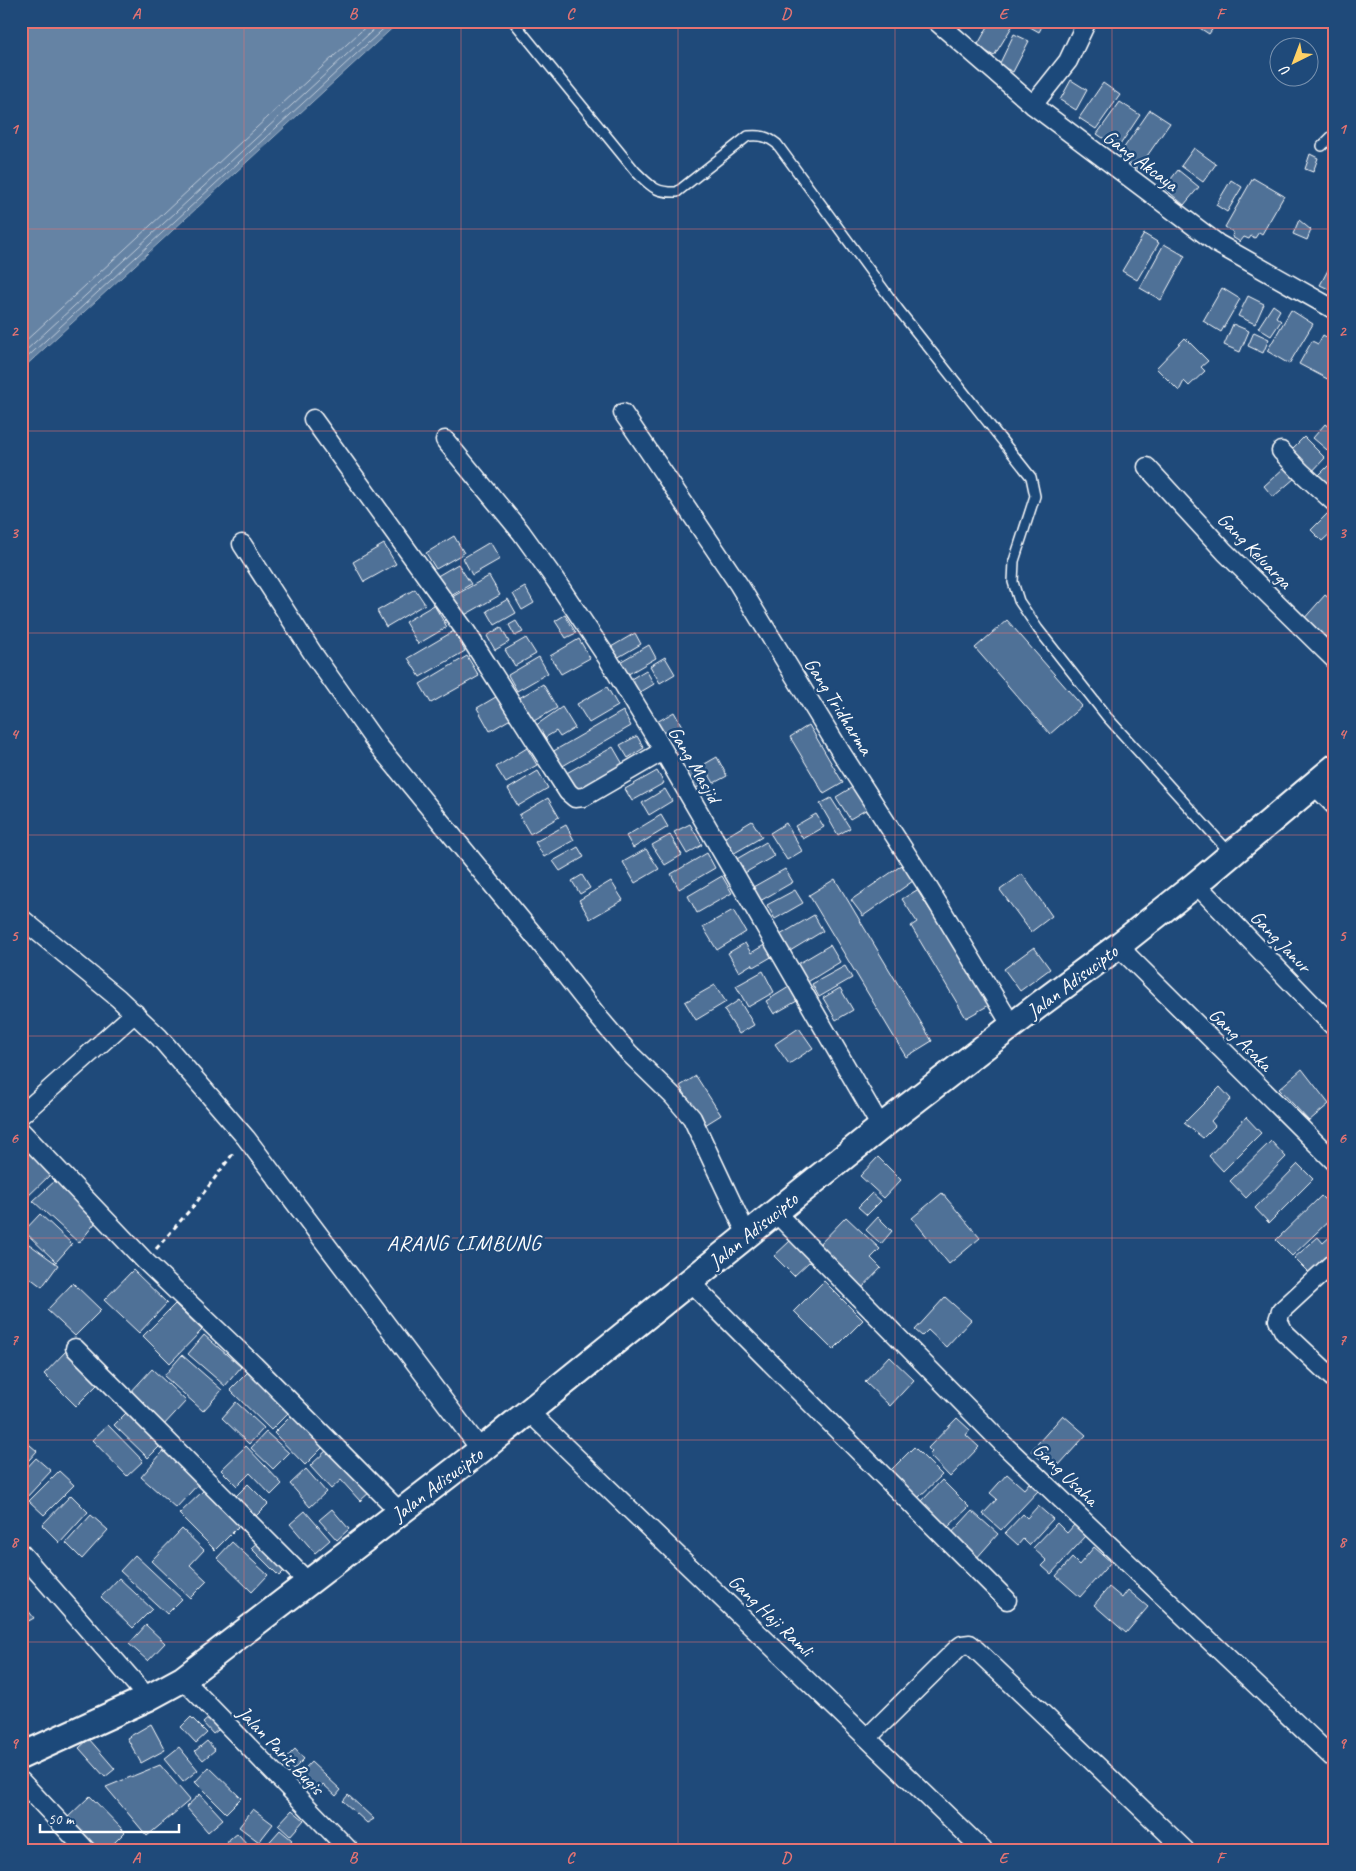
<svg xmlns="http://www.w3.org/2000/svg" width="1356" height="1871" viewBox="0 0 1356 1871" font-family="Caveat,sans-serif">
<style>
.water{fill:#6583a4;stroke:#a3b5c8}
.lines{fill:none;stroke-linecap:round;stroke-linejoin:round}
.shore{stroke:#c1cddb;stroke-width:1}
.building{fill:#507197;stroke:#fff}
.lane-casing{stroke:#fff;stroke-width:12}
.street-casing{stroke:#fff;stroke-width:21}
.secondary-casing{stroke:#fff;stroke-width:29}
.path{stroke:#fff;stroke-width:3;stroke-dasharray:5 4;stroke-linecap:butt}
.lane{stroke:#1f4a7a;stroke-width:9}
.street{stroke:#1f4a7a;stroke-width:18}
.secondary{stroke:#1f4a7a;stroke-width:25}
.grid{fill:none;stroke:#e47373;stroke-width:1;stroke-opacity:0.55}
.labels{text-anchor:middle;stroke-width:5;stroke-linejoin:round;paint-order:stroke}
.street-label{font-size:20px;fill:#fff;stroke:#1f4a7a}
.quarter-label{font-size:22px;letter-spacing:1px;fill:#fff;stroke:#1f4a7a}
.neatline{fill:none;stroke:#e47373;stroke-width:2}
.grid-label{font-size:16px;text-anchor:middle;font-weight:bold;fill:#e47373}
</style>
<rect width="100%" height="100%" fill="#1f4a7a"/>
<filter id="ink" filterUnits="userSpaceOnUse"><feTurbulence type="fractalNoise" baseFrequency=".02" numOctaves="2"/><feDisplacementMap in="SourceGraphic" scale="10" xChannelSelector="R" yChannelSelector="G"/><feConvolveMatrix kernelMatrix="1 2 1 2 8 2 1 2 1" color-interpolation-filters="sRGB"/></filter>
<g filter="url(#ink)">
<polygon class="water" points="21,21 400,21 21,370"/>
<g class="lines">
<g class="shore">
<polyline points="21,345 372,21"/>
<polyline points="21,355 383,21"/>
<polyline points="21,363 392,21"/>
</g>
</g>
<g class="building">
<polygon points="949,21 966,21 962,27"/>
<polygon points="991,21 1007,21 1013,25 994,56 977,46"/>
<polygon points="1024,21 1045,21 1039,32 1023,23"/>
<polygon points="1194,21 1218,21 1209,34 1192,23"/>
<polygon points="1014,34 1029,41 1013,72 999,65"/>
<polygon points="1071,80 1087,90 1076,110 1060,100"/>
<polygon points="1103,83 1120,95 1096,129 1079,118"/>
<polygon points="1120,102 1140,115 1118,148 1097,134"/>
<polygon points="1150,110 1170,123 1138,169 1119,155"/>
<polygon points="1194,148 1216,164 1203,182 1181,166"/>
<polygon points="1310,154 1318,158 1313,172 1305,169"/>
<polygon points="1178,170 1199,187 1184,205 1164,188"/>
<polygon points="1253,178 1284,196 1262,234 1259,232 1255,238 1251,236 1249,239 1244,237 1240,242 1232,237 1233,232 1225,227"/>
<polygon points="1231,180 1242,187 1227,212 1216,205"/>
<polygon points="1299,220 1311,230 1307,240 1293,234"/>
<polygon points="1144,234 1159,243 1137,280 1122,271"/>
<polygon points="1164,244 1185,256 1161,300 1140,288"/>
<polygon points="1335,257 1335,292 1320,285"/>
<polygon points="1222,288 1240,299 1221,332 1203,321"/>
<polygon points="1248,296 1264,304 1255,324 1238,316"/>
<polygon points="1273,305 1280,310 1276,317 1281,321 1271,336 1258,328"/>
<polygon points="1291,310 1313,324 1289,364 1267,351"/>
<polygon points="1233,324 1249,331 1240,352 1224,345"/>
<polygon points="1332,331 1335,332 1335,383 1299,364 1312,341 1318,344 1323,335 1328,338"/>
<polygon points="1254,332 1269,339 1263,353 1248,346"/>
<polygon points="1185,338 1208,361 1201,367 1205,371 1189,386 1184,381 1179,391 1156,368"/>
<polygon points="1325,424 1335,432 1335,453 1333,455 1313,438"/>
<polygon points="1304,437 1325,458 1309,475 1287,454"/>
<polygon points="1335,459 1335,494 1318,476"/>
<polygon points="1285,467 1295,478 1273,497 1264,486"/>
<polygon points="1329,512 1335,518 1335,529 1322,541 1311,530"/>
<polygon points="454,536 464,553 436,569 426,553"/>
<polygon points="490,542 500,559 472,575 463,558"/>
<polygon points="384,544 396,564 364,582 353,562"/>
<polygon points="458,564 471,584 446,599 434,578"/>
<polygon points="489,576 500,595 463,616 452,597"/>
<polygon points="525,587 534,603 522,610 513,594"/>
<polygon points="415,589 425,604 386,627 377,611"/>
<polygon points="1325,595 1335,603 1335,630 1334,629 1324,640 1302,621"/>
<polygon points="508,599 516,613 495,625 487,611"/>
<polygon points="434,605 447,627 418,644 405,622"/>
<polygon points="565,615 576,633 566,638 555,621"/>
<polygon points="1007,620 1082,706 1050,734 975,648"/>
<polygon points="516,621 523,632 515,636 509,625"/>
<polygon points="501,627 509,642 495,650 487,636"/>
<polygon points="454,631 465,651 420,677 408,658"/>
<polygon points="635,633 641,644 617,658 611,647"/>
<polygon points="526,638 536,654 515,666 505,650"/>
<polygon points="579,639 590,658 561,674 550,656"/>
<polygon points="649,645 656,658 625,676 618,663"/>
<polygon points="467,656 479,676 431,703 420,684"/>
<polygon points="539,657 548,673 517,691 508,675"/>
<polygon points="665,657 675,674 660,683 650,666"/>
<polygon points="646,670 654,684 639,693 631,679"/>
<polygon points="543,684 557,708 532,722 519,698"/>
<polygon points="607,687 618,706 589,723 577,704"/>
<polygon points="501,694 514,717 490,731 477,708"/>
<polygon points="562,707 575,728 560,737 556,731 543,739 535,726"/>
<polygon points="623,711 631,726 561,767 552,752"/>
<polygon points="674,712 683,728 664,739 655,723"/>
<polygon points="809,725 843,783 824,794 790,737"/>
<polygon points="637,736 644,748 628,758 620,745"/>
<polygon points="613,747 624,766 574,795 563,775"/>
<polygon points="527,748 537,765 506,783 496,767"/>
<polygon points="717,757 727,776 714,783 703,765"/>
<polygon points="697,766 706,782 693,790 683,773"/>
<polygon points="538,771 548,788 518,806 508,789"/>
<polygon points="657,771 664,783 632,801 625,789"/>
<polygon points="856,785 869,808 850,819 836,797"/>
<polygon points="665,789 672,801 649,815 642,803"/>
<polygon points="548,798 559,817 530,834 519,815"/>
<polygon points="831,798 850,828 838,835 820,804"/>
<polygon points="816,814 824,827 803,839 795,826"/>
<polygon points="661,815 668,827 633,848 626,836"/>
<polygon points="752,821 762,837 731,855 722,839"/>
<polygon points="786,823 802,851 787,860 770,833"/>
<polygon points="690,824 702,845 687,854 674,832"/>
<polygon points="566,825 574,840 544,857 535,842"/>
<polygon points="670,835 682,855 665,865 652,845"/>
<polygon points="766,842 774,856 743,874 735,860"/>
<polygon points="578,847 584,857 560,871 553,861"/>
<polygon points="646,849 659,869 635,883 623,862"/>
<polygon points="707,853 715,868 679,889 671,874"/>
<polygon points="902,865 913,881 863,916 851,900"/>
<polygon points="785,869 793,882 760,901 753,887"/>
<polygon points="1022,874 1052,916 1031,932 1000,890"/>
<polygon points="582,875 590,888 580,894 572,881"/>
<polygon points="722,876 732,893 697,913 688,896"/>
<polygon points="835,879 932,1041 906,1057 809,895"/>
<polygon points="611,881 623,900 590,919 579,900"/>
<polygon points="795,890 803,903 775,919 767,905"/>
<polygon points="917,890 932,913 935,911 991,1004 966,1018 911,926 917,922 902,899"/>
<polygon points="733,910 746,932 717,950 703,927"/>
<polygon points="814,915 823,931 790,951 780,935"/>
<polygon points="745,943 751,953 766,944 773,956 754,967 752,964 739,972 728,953"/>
<polygon points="830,945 840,962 806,983 796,965"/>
<polygon points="1034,947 1050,969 1020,991 1004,969"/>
<polygon points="845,966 852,978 819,997 812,984"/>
<polygon points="763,971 774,992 748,1007 736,986"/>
<polygon points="715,985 726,1002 696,1020 685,1002"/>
<polygon points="789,987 797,1001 774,1014 766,1001"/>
<polygon points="840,988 853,1010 836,1020 823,998"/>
<polygon points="739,1000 754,1025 739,1034 724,1010"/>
<polygon points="799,1028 813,1048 789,1064 775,1044"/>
<polygon points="1302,1069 1329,1104 1309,1121 1279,1089"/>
<polygon points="696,1076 721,1115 705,1125 680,1086"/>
<polygon points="1220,1087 1231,1099 1211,1121 1215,1126 1203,1138 1184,1123"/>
<polygon points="1246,1117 1261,1133 1223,1171 1209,1156"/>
<polygon points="1271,1141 1286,1157 1246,1198 1230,1181"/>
<polygon points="23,1144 51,1174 23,1201 21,1146"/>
<polygon points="878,1157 901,1180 884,1198 860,1176"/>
<polygon points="1298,1164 1313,1179 1269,1223 1255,1208"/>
<polygon points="56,1180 96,1222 79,1243 33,1201"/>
<polygon points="872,1193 881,1201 867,1215 858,1207"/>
<polygon points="942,1193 980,1238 949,1264 912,1218"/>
<polygon points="1321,1196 1335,1210 1335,1215 1292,1256 1276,1240"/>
<polygon points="40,1214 72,1244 56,1262 24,1231"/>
<polygon points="846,1217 880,1249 871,1258 881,1268 859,1291 815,1249"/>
<polygon points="878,1217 892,1231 881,1244 866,1230"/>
<polygon points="1335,1232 1335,1256 1312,1276 1294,1258 1318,1237 1323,1243"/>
<polygon points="790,1241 810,1261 794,1276 774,1256"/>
<polygon points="29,1244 58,1265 42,1287 21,1271 21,1255"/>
<polygon points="133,1270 167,1303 139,1333 104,1300"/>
<polygon points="824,1281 863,1320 833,1350 794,1311"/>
<polygon points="73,1283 101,1310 75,1336 47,1310"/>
<polygon points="945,1297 971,1320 946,1347 928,1330 922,1336 915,1330"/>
<polygon points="175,1304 202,1330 170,1363 143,1336"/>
<polygon points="204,1335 241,1367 225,1386 188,1354"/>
<polygon points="66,1351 99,1383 76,1406 44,1374"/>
<polygon points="182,1355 222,1390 203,1411 164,1376"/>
<polygon points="889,1356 914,1380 890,1406 865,1382"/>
<polygon points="152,1369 186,1401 162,1427 128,1395"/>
<polygon points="248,1372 289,1412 271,1430 230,1390"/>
<polygon points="236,1402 264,1428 249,1444 222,1418"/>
<polygon points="128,1411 162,1444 148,1458 114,1425"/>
<polygon points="294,1413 325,1445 305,1465 274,1433"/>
<polygon points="1063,1415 1086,1435 1059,1465 1045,1452 1040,1459 1031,1451"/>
<polygon points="957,1418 970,1430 966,1435 979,1447 950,1477 929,1455 932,1452 928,1448"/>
<polygon points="108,1425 143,1461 127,1476 92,1440"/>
<polygon points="266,1432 289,1453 273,1469 251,1448"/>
<polygon points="24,1440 37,1451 21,1469 21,1443"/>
<polygon points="246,1446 282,1484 271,1495 250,1473 237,1486 221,1470"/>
<polygon points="330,1447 371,1491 360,1501 341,1480 331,1489 310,1466"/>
<polygon points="914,1447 942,1475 918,1498 891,1470"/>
<polygon points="166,1448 202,1480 176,1508 141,1477"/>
<polygon points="36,1458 51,1471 26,1498 21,1494 21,1474"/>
<polygon points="306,1469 326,1492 310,1507 290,1484"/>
<polygon points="59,1471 74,1485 44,1515 29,1501"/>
<polygon points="1007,1474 1024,1489 1029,1483 1038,1491 1001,1530 983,1514 997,1499 990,1493"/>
<polygon points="942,1480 969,1507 947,1528 921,1502"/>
<polygon points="248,1484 268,1504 254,1518 234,1498"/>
<polygon points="205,1489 240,1525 215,1550 179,1514"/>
<polygon points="71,1495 88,1512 60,1543 42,1525"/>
<polygon points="1038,1506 1053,1519 1029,1545 1023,1539 1018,1545 1005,1533 1023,1514 1027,1518"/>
<polygon points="332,1509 349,1529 337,1540 319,1520"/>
<polygon points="305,1511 330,1540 315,1553 290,1524"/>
<polygon points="972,1511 998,1534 975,1560 949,1536"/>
<polygon points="91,1515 108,1530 82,1559 66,1543"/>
<polygon points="1057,1523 1067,1533 1074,1525 1086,1536 1051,1574 1042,1566 1047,1561 1033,1548"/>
<polygon points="182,1529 204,1550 190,1565 207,1581 190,1598 151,1561"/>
<polygon points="259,1541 286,1569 279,1576 251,1548"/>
<polygon points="232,1542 268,1575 252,1592 217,1558"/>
<polygon points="1094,1547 1111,1562 1080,1597 1056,1576 1072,1558 1079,1565"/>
<polygon points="135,1555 182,1599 167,1614 120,1571"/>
<polygon points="119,1578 152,1609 133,1628 101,1597"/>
<polygon points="1109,1587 1122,1598 1128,1590 1148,1607 1126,1633 1094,1605"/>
<polygon points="21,1601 34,1618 21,1625"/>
<polygon points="146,1625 165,1643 148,1661 129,1644"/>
<polygon points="212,1715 222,1727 213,1734 203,1723"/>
<polygon points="191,1717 207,1733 196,1743 181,1727"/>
<polygon points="151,1724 165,1750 141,1763 127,1738"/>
<polygon points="89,1739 115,1769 105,1777 79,1748"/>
<polygon points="207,1741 215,1750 203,1760 195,1751"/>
<polygon points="179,1747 198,1770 183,1782 164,1759"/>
<polygon points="295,1749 304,1759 293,1770 284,1760"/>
<polygon points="311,1762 341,1790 336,1796 323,1784 317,1791 307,1782 302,1787 294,1780"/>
<polygon points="160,1765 190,1800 147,1836 106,1787"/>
<polygon points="209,1767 241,1798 226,1813 195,1782"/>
<polygon points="200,1794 223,1819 208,1832 186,1807"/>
<polygon points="348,1795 374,1819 367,1823 343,1801"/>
<polygon points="90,1796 125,1832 107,1850 93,1850 65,1820"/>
<polygon points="253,1809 273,1824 259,1842 239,1827"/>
<polygon points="292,1810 304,1820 290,1836 278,1825"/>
<polygon points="280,1830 292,1840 283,1850 266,1850 264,1848"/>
<polygon points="237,1833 250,1847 247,1850 232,1850 225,1843"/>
</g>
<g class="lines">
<g class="lane-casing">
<g id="lane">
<path d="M513 21 636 172C651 186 655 193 677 192L748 136C760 135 767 136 777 144L898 309 1031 477 1035 496 1014 561 1013 582 1019 601 1038 629 1107 717 1231 854"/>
<polyline points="1322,146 1335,133"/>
</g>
</g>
<g class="street-casing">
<g id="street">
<polyline points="936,21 1033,105 1218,244 1335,310"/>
<polyline points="1033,105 1068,61 1087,21"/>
<polyline points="623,413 739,585 842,754 929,889 1012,1026"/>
<polyline points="313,419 467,633 568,792 575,798 584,797 663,751"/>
<polyline points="445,440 521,532 554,578 608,659 656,738 881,1127"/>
<polyline points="1281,451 1301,472 1335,503"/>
<polyline points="1147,467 1225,552 1335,660"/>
<polyline points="242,544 314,655 377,744 537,939 600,1019 629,1053 673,1096 692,1118 747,1235"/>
<polyline points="1314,785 1335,806"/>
<polyline points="1196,884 1335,1028"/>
<polyline points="21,918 118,998 159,1037 246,1138 481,1450"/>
<polyline points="1118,946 1335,1162"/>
<polyline points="21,1115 135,1013"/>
<polyline points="21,1131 145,1261 254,1365 400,1512"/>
<polyline points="775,1212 1002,1443 1335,1760"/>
<polyline points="1335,1261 1281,1311 1278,1320 1284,1332 1335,1380"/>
<polyline points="689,1281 1007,1600"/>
<polyline points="75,1348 308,1582"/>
<polyline points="529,1412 983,1850"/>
<polyline points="21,1553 148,1698"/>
<polyline points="183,1679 349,1850"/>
<polyline points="867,1738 958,1648 962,1645 970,1644 1185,1850"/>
<polyline points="21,1781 86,1850"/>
</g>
</g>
<g class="secondary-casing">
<polyline id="secondary" points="21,1756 148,1698 183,1679 481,1450 881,1127 1040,1004 1118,946 1196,884 1335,767"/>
</g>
<polyline class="path" points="156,1249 196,1203 235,1151"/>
<use href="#lane" class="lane"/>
<use href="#street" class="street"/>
<use href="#secondary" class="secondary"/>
</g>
</g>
<path class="grid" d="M244 21V1850M461 21V1850M678 21V1850M895 21V1850M1112 21V1850M21 229H1335M21 431H1335M21 633H1335M21 835H1335M21 1036H1335M21 1238H1335M21 1440H1335M21 1642H1335"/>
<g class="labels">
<g class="street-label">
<text transform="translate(1141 160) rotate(37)" y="7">Gang Akcaya</text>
<text transform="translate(1255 550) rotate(46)" y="7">Gang Keluarga</text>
<text transform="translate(839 706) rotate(58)" y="7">Gang Tridharma</text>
<text transform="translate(695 764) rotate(60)" y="7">Gang Masjid</text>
<text transform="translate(1281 941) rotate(46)" y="7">Gang Janur</text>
<text transform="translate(1072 981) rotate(-37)" y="7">Jalan Adisucipto</text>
<text transform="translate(1241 1039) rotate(45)" y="7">Gang Asaka</text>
<text transform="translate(753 1230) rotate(-39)" y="7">Jalan Adisucipto</text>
<text transform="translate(1066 1474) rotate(44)" y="7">Gang Usaha</text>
<text transform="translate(437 1484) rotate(-37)" y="7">Jalan Adisucipto</text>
<text transform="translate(771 1615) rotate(44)" y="7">Gang Haji Ramli</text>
<text transform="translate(281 1750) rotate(46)" y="7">Jalan Parit Bugis</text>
</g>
<g class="quarter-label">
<text x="464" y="1250">ARANG LIMBUNG</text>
</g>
</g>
<rect width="1356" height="1871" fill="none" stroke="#1f4a7a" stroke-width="55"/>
<g transform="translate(1294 62) rotate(222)"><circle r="24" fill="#1f4a7a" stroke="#7992af"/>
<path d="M0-4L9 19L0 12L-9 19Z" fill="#ffd166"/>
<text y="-8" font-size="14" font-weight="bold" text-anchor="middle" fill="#ffffff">U</text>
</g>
<path d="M40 1824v8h139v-8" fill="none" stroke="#ffffff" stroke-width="2.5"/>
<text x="48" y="1824" font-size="15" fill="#ffffff" stroke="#1f4a7a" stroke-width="4" paint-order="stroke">50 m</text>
<rect x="28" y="28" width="1300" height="1816" class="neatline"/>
<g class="grid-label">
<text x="136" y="19">A</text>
<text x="353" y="19">B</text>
<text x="570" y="19">C</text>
<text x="786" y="19">D</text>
<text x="1003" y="19">E</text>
<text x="1220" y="19">F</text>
<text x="14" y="134">1</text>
<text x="1342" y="134">1</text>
<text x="14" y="336">2</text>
<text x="1342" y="336">2</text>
<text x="14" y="538">3</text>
<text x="1342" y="538">3</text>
<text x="14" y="739">4</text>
<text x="1342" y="739">4</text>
<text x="14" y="941">5</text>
<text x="1342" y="941">5</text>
<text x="14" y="1143">6</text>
<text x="1342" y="1143">6</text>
<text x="14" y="1345">7</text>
<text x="1342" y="1345">7</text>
<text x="14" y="1547">8</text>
<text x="1342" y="1547">8</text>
<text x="14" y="1748">9</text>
<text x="1342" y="1748">9</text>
<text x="136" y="1863">A</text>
<text x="353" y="1863">B</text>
<text x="570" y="1863">C</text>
<text x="786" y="1863">D</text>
<text x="1003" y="1863">E</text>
<text x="1220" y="1863">F</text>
</g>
</svg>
